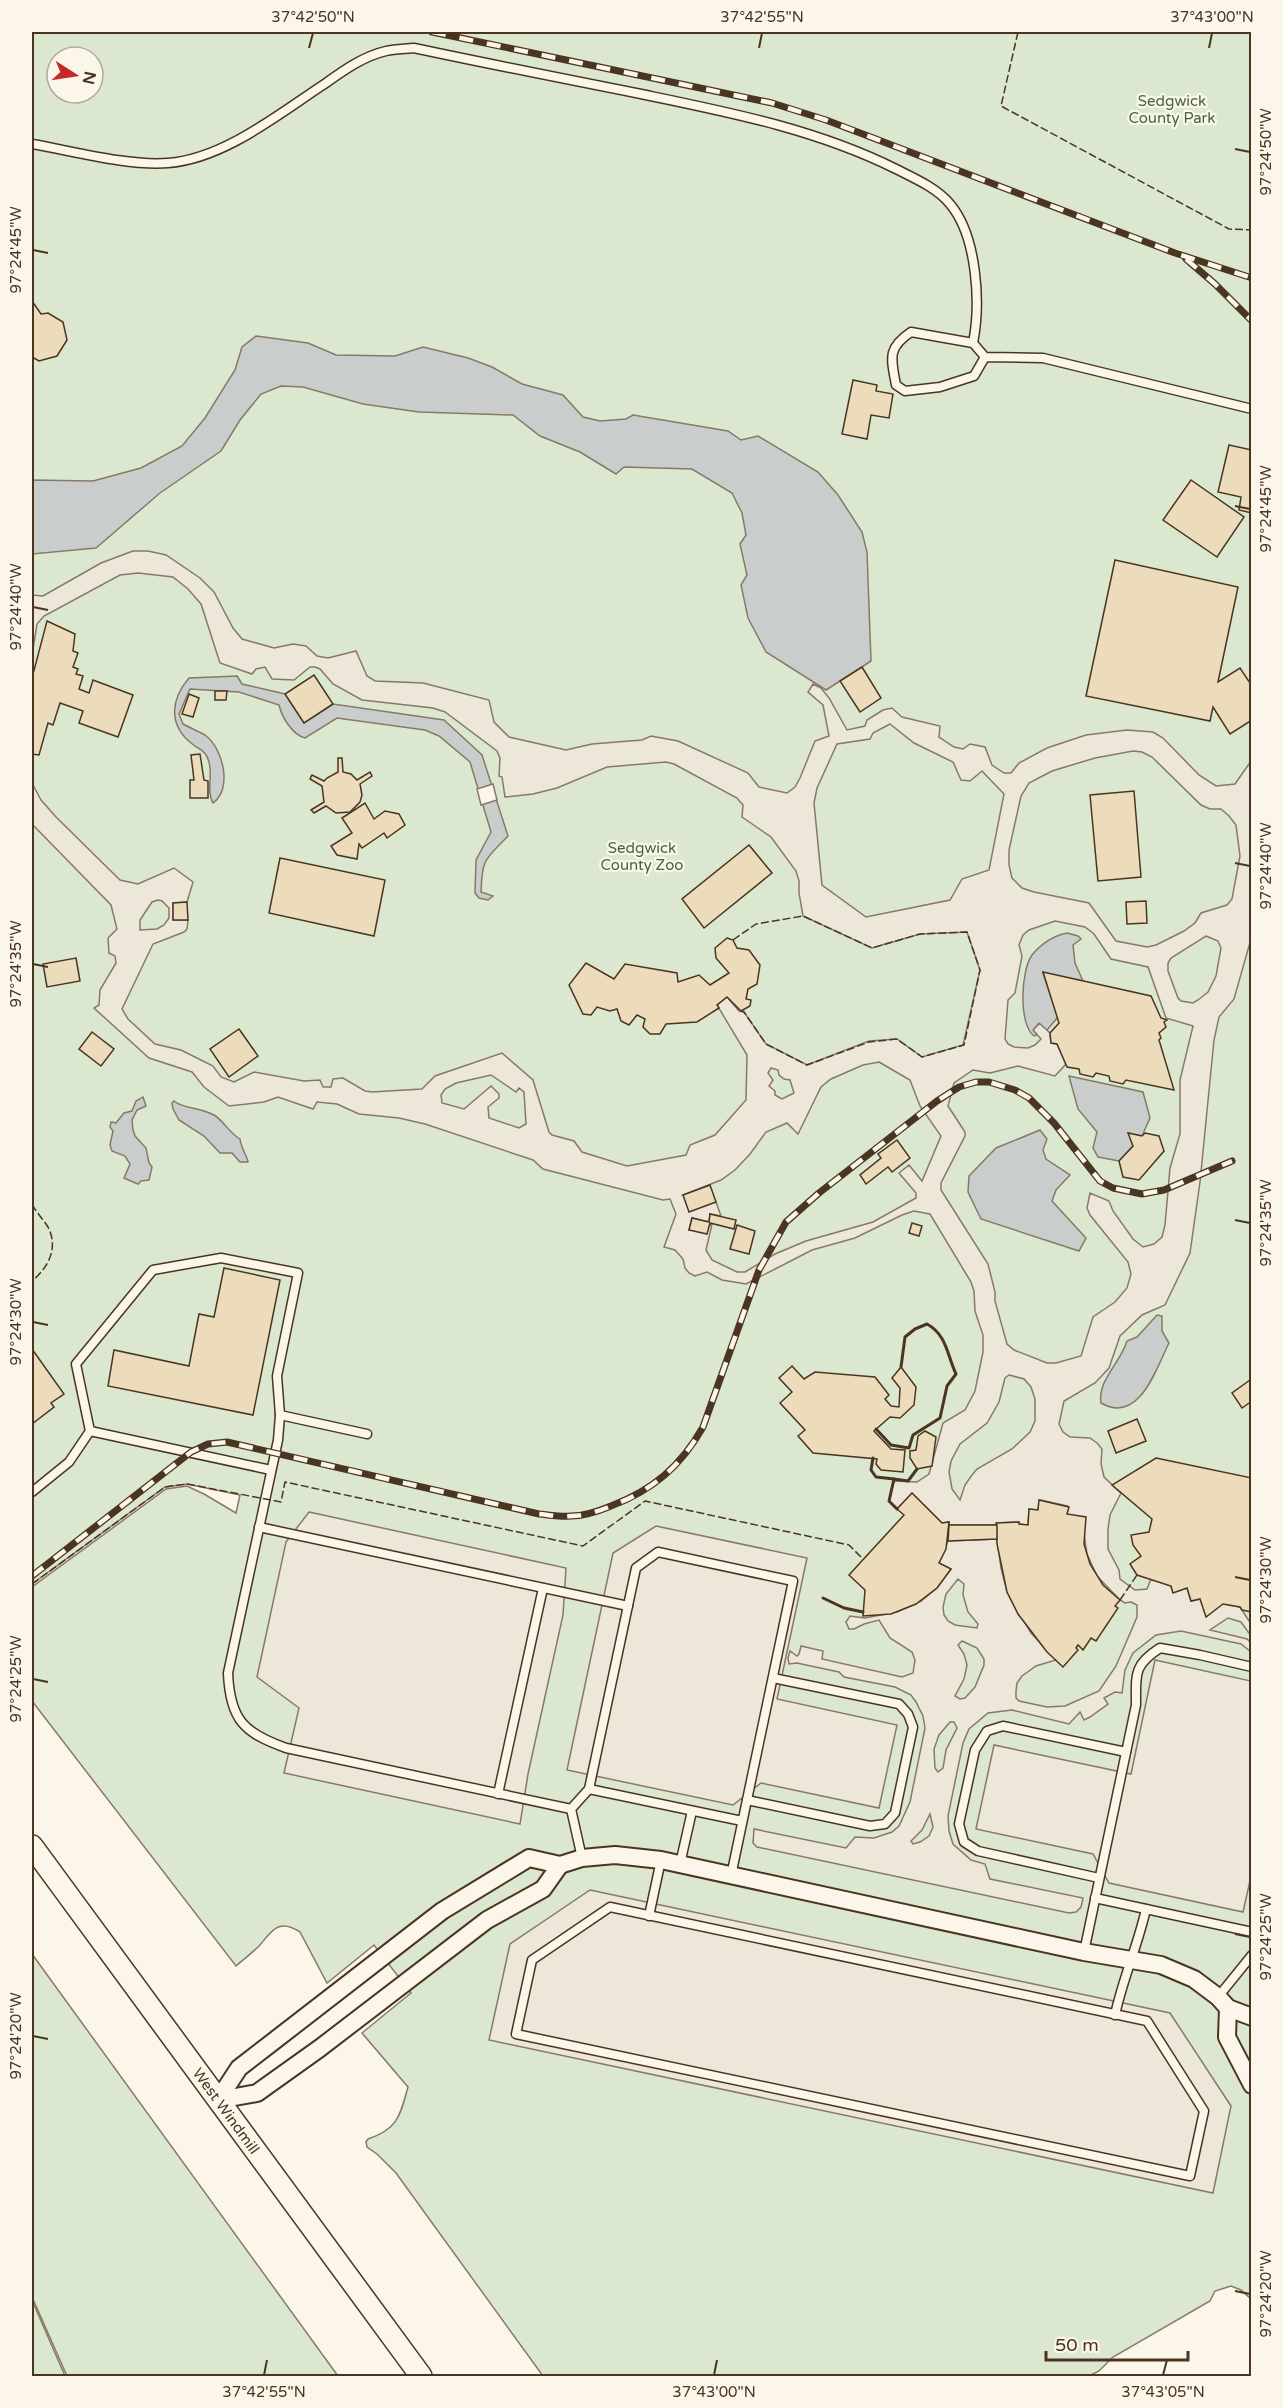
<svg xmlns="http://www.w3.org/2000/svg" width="1283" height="2408" viewBox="0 0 1283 2408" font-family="'Varela Round',sans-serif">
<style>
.green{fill:#dce7d0;stroke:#887966;stroke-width:1.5;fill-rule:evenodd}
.parking{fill:#ede7d9;stroke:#887966;stroke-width:1.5;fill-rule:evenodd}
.water{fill:#c9cecd;stroke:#887966;stroke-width:1.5}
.pier{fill:#fbf6e9;stroke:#887966;stroke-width:1.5}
.building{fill:#ecdcbc;stroke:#4a3520;stroke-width:1.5}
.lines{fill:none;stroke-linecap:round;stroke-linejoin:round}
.service-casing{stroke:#4a3520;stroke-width:11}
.minor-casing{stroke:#4a3520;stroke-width:20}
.tertiary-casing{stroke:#4a3520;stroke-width:24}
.service{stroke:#fbf6e9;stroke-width:8}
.minor{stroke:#fbf6e9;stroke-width:16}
.tertiary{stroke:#fbf6e9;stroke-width:21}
.rail-casing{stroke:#4a3520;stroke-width:7}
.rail{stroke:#fbf6e9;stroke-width:4.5;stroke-dasharray:14;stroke-linecap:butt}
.fence{stroke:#4a3520;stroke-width:1.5;stroke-dasharray:8 3;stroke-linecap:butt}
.wall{stroke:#4a3520;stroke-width:3}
.ticks{fill:none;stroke:#4a3520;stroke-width:2}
.labels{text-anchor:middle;stroke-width:4.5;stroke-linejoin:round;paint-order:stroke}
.park-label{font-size:15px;fill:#436837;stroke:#fbf6e9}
.street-label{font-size:15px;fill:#4a3520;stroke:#fbf6e9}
.neatline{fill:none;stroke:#4a3520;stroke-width:2}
.ticks-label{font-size:15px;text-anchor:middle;fill:#4a3520}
</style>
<rect width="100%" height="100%" fill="#fbf6e9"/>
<g class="green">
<path d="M32 32H1251V2299L1241 2290 1231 2286 1215 2291 1210 2301 1113 2357 1099 2371 1089 2376H543L396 2173 377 2154 367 2147 366 2142 368 2139C398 2129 400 2116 408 2087L362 2033 411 1993 374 1945 327 1983 300 1932C278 1918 272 1931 259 1946 252 1953 244 1959 236 1966L32 1701V1587L166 1489 187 1486 204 1494 236 1513 240 1495 187 1484 165 1487 32 1584ZM57 57H93V93H57Z"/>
<polygon points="32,1954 338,2376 67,2376 32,2297"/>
<polygon points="32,2300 65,2376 32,2376"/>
</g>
<g class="parking">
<path d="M133 551H148L166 555 200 578 214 592 233 628 242 639 274 648 293 644 306 646 317 656 328 658 356 651 367 676 375 681 423 683 489 700 494 722 509 737 566 750 592 744 642 740 651 736 678 741 748 773 759 787 787 793 795 787 800 778 815 741 829 736 823 705 808 692 813 684 821 688 829 698 847 730 865 726 867 720 883 710 892 708 902 717 940 726 939 737 954 747 963 749 970 744 985 747 992 765 1004 773H1011L1019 763 1047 748 1086 735 1127 730 1153 732 1163 738 1199 775 1216 786 1235 784 1249 764 1251 766V939L1234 999 1219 1017 1214 1040 1200 1182 1190 1253 1165 1305 1142 1315 1120 1336 1109 1368 1095 1383 1064 1401 1059 1424 1063 1432 1070 1437 1090 1438 1097 1443 1102 1449 1101 1464 1104 1477 1121 1493 1110 1515 1108 1529V1549L1119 1570 1120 1579 1135 1590 1147 1589 1151 1579 1171 1586 1173 1592 1187 1588 1191 1601 1200 1599 1240 1607 1251 1624V1636L1241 1622 1228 1618 1210 1630 1247 1639 1251 1643V1652L1241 1644 1181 1631 1156 1635 1133 1653 1125 1670 1122 1693 1115 1692 1104 1698 1108 1704 1090 1717 1084 1720 1080 1712 1069 1724 1012 1710 988 1713 969 1729 963 1743 948 1816 949 1831 953 1844 971 1860 985 1864 990 1879 1083 1898 1081 1907 1076 1912 1069 1913 757 1847 753 1843 754 1829 846 1848 855 1837 874 1838 892 1832 899 1826 910 1802 925 1728 923 1716 916 1702 911 1695 895 1687 844 1677 839 1672 797 1663 789 1664 788 1658 790 1651 797 1656 799 1654 801 1646 823 1651 822 1659 902 1677 913 1673 915 1660 912 1652 890 1638 879 1620 864 1624 854 1629H849L846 1622 850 1616 865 1618 897 1612 921 1601 937 1588 951 1569 939 1563 948 1541 997 1539 1001 1568 1007 1592 1031 1633 1056 1660 1036 1666 1022 1676 1017 1683 1016 1691V1698L1019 1701 1047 1707 1065 1706 1099 1691 1116 1666 1137 1617V1605L1131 1602 1125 1603 1120 1600 1097 1576 1087 1554 1084 1534 1067 1514 1068 1506 1040 1500 1038 1510 1029 1509 1028 1525 1019 1524V1522L997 1523V1525H949V1522L942 1523 912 1493 897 1509 889 1501 894 1481 917 1482 929 1474 943 1423 965 1410 975 1391 983 1352V1335L975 1311 974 1291 971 1282 930 1214 914 1211 902 1215 855 1238 812 1250 746 1284 722 1280 707 1272 695 1276 689 1273 685 1268 683 1259 675 1250 664 1247 676 1214 670 1199 663 1200 543 1169 533 1160 425 1124 399 1118 359 1114 337 1104 317 1102 313 1109 278 1097 264 1102 229 1106 204 1087 192 1072 149 1058 94 1008 99 1005 100 990 116 963 115 956 109 953 108 938 117 929 111 905 32 824V783L41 800 56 817 120 880 138 884 174 868 193 882 187 902 173 903V920H188L187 929 184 932 153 944 122 1009 128 1019 155 1044 181 1050 213 1066 221 1077 234 1082 254 1072 304 1081 320 1080 323 1087H331L333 1079 343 1078 365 1091 372 1092 422 1089 435 1076 502 1053 533 1080 549 1132 552 1135 574 1141 582 1152 627 1166 686 1155 690 1145 715 1135 746 1100 747 1055 717 1005 727 997 739 1011 744 1012 766 1044 807 1065 869 1041 897 1039 922 1057 963 1045 980 970 967 932 920 934 872 948 803 916 799 893V881L796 871 771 837 742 817 743 805 737 798 674 764 666 762 607 767 557 788 533 794 505 797 502 777 499 776 500 758 497 751 445 712 433 708 362 700 333 684 320 669 315 667H310L294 680 272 679 265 667 256 669 252 674 220 663 201 604 188 589 173 577 138 573 120 575 44 616 37 624 32 655V595L43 596 101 563ZM890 724 914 743 953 762 961 780 970 781 982 771 1004 794 989 870 962 879 950 900 866 917 822 885 814 803 817 788 837 744 870 739 873 733ZM1133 751 1142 752 1152 757 1201 805 1210 809H1221L1229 816 1236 825 1240 856 1232 899 1227 905 1201 913 1195 923 1184 931 1156 945 1147 947 1116 941 1089 903 1034 892 1022 888 1012 878 1009 865V850L1021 796 1029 783 1052 771 1095 758ZM158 900 162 901 169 908V918L164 925 157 929 140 930V920L152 902ZM1055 921 1085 927 1094 934 1111 959 1148 967 1166 1018 1193 1026 1180 1080V1134L1170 1168 1165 1225 1162 1237 1154 1244 1143 1247 1133 1239 1113 1211 1109 1201 1090 1193 1087 1208 1090 1215 1128 1262 1131 1274 1127 1288 1115 1302 1093 1317 1081 1356 1056 1363H1047L1014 1350 1007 1344 995 1301V1292L988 1264 941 1190V1183L965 1136V1132L948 1106 954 1083 973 1070 990 1073 1018 1066 1055 1076 1066 1064 1057 1044 1051 1043 1050 1033 1040 1023 1033 1030 1041 1039 1035 1045 1028 1048 1014 1047 1008 1044 1005 1039 1008 1000 1015 993 1022 956 1019 945 1023 935 1029 930ZM1206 936 1218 941 1221 948 1216 976 1208 992 1198 1000 1193 1003 1181 1001 1178 998 1168 971V963L1171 958ZM879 1062 910 1080 920 1106 941 1136 922 1181 909 1165 899 1173 916 1193V1198L873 1222 806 1241 775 1254 745 1272H737L712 1260 706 1250 712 1224 689 1230 692 1218 709 1222 710 1214 721 1216 716 1202 683 1195 721 1180 735 1170 750 1154 766 1132 787 1123 798 1134 821 1087 831 1079 863 1065ZM771 1068 778 1070 779 1075 784 1079 790 1080 794 1093 782 1099 775 1095V1091L769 1086 773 1080 768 1073ZM491 1075 516 1092 519 1088 524 1092 526 1124 519 1128 489 1118 488 1107 499 1098V1094L491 1086 464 1109 442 1103 441 1095 445 1089 456 1083ZM1009 1375 1024 1379 1031 1387 1035 1399V1421L1030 1432 1012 1449 977 1469 972 1475 965 1485 960 1500 952 1489 949 1472 951 1461 960 1444 987 1423 999 1402 1005 1378ZM958 1579 964 1584 963 1595 968 1612 978 1624 977 1628 955 1625 948 1621 944 1615 943 1607 946 1594ZM962 1641 977 1648 984 1659V1665L975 1687 965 1698 960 1699 955 1696 964 1679 967 1665 964 1654 958 1645ZM950 1722H954L957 1728 946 1750 943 1768 938 1772 935 1768 934 1749 939 1735ZM930 1814 933 1827 929 1836 920 1842 913 1844 911 1841 922 1830Z"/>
<polygon points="309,1512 566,1568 563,1615 528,1774 520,1824 284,1773 299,1708 257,1677 286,1542"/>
<polygon points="656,1526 807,1558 777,1699 897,1725 879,1808 761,1783 733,1805 567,1770 613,1553"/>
<polygon points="1155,1660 1251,1681 1252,1872 1243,1912 1109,1883 1093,1854 976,1829 994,1745 1131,1774"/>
<polygon points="590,1890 1170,2013 1231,2106 1213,2193 489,2040 510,1944"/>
</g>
<g class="water">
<polygon points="256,336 308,343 336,355 395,356 423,347 468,358 492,367 522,384 563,395 583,417 600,421 626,419 633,415 728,431 741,440 758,436 818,472 838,495 862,532 867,552 871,661 826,690 766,652 748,618 741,585 747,575 740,544 746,535 742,513 732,493 692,469 624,467 616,474 580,452 540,436 513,415 419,412 363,404 303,387 281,386 261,394 240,420 221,451 160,493 96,548 32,554 32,480 93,481 141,468 182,446 205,418 235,370 242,347"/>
<path d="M237 676 242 684 285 694 304 723 333 704 444 720 482 755 508 836C485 860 482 858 481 892L493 896 488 900 479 898 475 893 476 860 491 832 470 762 439 736 425 730 337 718 305 738C293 735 282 718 279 705L239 692 190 689 179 714 183 724C190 728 198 731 205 735 223 748 233 789 213 803 206 791 213 776 209 762 206 750 199 750 191 743 168 724 171 699 189 678Z"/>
<path d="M1067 933 1078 936 1081 939 1073 945 1075 963 1083 981 1043 973 1058 1017 1047 1030 1039 1023 1033 1030 1037 1035 1034 1036C1018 1024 1021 970 1032 955 1041 944 1053 936 1067 933Z"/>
<polygon points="1069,1076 1143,1092 1150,1118 1142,1136 1129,1133 1133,1146 1119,1161 1098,1157 1093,1148 1097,1132 1078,1109"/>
<polygon points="143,1097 146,1106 137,1110 132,1120 133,1130 135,1136 146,1148 149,1163 152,1167 149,1180 141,1181 138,1184 124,1178 130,1164 125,1156 112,1151 110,1145 113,1131 110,1127 111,1122 116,1123 124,1113 132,1111 136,1101"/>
<path d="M174 1101C183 1109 200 1107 214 1115 224 1121 229 1133 240 1139 241 1148 248 1158 248 1162H240L232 1153H220L204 1136 179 1120 173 1109 172 1103Z"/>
<polygon points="1040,1130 1047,1139 1043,1150 1046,1159 1070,1175 1056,1190 1052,1201 1086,1238 1079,1251 981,1219 968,1192 969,1176 996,1148"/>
<path d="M1157 1315 1162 1316V1331L1169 1343C1156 1369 1139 1425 1101 1403 1097 1381 1121 1362 1127 1341L1137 1337Z"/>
</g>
<polygon class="pier" points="493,784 497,800 481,805 477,789"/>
<g class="building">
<polygon points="32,301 41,314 48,313 63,322 67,340 57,356 39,361 32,357"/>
<polygon points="853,380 877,385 876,391 893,394 889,418 871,415 867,439 842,434"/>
<polygon points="1229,445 1252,450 1252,513 1239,510 1241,497 1218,492"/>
<polygon points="1191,480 1244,517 1217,557 1163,520"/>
<polygon points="1115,560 1238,587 1218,682 1240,668 1252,686 1252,720 1230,734 1213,707 1210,721 1086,696"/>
<polygon points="47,621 75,634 73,651 78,653 73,667 78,669 76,674 83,676 79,689 89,693 93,680 133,695 118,737 79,723 83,711 60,703 53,725 48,723 39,755 32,754 32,678"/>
<polygon points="862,667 881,698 860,712 840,681"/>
<polygon points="314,675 333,704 304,723 285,694"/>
<polygon points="215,691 227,691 226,700 215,700"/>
<polygon points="189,694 199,698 193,717 182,714"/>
<polygon points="200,754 204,780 208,781 208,798 190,798 190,780 194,780 191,755"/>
<polygon points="338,758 342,758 343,772 351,774 357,780 370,772 372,776 360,784 362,795 360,802 350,812 336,813 326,806 314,813 311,810 324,802 322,786 310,779 312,775 324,781 327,778 338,772"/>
<polygon points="1134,791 1141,877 1098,881 1090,795"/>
<polygon points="365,803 374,819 385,811 399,814 405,825 387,838 384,833 362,848 359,844 357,859 337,855 331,846 352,833 342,818"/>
<polygon points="749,845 772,873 704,928 682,899"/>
<polygon points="280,858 385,880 374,936 269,913"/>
<polygon points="1146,901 1147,923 1127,924 1126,902"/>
<polygon points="187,902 188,920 173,920 173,903"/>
<polygon points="727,938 733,940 737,948 749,950 760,965 757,984 748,989 746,999 751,1000 750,1006 741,1011 727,997 717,1005 719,1008 697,1022 666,1024 660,1034 650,1034 643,1027 645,1019 637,1015 629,1025 621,1021 617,1009 610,1011 597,1007 591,1015 583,1014 569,985 586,963 614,979 625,964 677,973 678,982 699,975 710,985 729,973 716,958 715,948"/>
<polygon points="76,958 80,981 47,987 43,964"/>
<polygon points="1043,972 1151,996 1161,1018 1167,1020 1164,1022 1166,1027 1159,1033 1161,1038 1159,1040 1174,1090 1126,1080 1123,1084 1110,1081 1109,1076 1096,1073 1093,1077 1080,1074 1079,1069 1067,1067 1057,1044 1051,1043 1050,1033 1059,1023"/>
<polygon points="239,1029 258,1056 229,1077 210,1049"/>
<polygon points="92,1032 114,1049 101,1066 79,1049"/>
<polygon points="1128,1133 1142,1136 1145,1133 1159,1136 1164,1151 1139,1180 1123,1177 1119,1161 1133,1146"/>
<polygon points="897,1140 910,1158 892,1172 888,1167 866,1184 860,1175 881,1158 878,1154"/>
<polygon points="710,1185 716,1202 689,1212 683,1195"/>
<polygon points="710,1214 736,1220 734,1229 710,1223 707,1234 689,1230 692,1218 709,1222"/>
<polygon points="912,1223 922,1226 919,1236 909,1233"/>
<polygon points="737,1225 755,1231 749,1254 730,1249"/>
<polygon points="224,1268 280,1280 253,1415 108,1386 114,1350 189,1366 199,1314 214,1317"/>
<polygon points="32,1349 64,1394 51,1403 54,1407 32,1424"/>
<polygon points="792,1366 804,1379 815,1372 875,1377 889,1395 885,1399 891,1406 899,1407 900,1388 892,1378 901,1367 916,1387 914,1405 900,1418 890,1417 874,1431 891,1449 905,1450 903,1472 881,1470 876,1464 877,1459 813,1453 798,1436 805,1430 780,1403 792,1392 779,1378"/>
<polygon points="1250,1380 1252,1401 1242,1408 1232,1393"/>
<polygon points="1137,1419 1146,1441 1116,1453 1108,1431"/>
<polygon points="925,1431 936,1437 932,1466 917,1469 910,1458 910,1451 916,1450 918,1436"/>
<polygon points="1156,1458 1252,1478 1252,1612 1242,1610 1240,1607 1223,1604 1206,1617 1200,1599 1191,1601 1187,1588 1173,1593 1171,1586 1137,1575 1130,1564 1141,1556 1133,1545 1131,1535 1149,1532 1152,1519 1112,1485"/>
<polygon points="912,1493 942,1523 949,1522 946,1549 939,1563 951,1569 937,1588 916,1604 891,1614 863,1616 865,1590 849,1575 904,1515 897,1509"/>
<polygon points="1039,1500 1069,1507 1067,1514 1086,1517 1084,1544 1090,1564 1103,1585 1120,1600 1115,1606 1118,1608 1096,1641 1091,1638 1083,1650 1078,1645 1076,1648 1078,1650 1063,1667 1047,1652 1018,1614 1007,1592 997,1544 996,1523 1019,1522 1019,1524 1028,1525 1029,1509 1038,1510"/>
<polygon points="949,1525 997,1525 997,1539 948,1541"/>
</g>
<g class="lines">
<g class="service-casing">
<g id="service">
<path d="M32 144C73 151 127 166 168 163 224 159 280 113 326 83 344 70 364 56 386 51 395 49 405 49 414 48 489 64 565 79 641 94 728 112 816 129 896 169 914 178 937 188 950 204 977 236 981 303 973 343"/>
<path d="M985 357 974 376 940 387 905 391 896 385C891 358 887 348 911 332L973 343 985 357 1043 358 1252 409"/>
<polyline points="280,1415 367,1434"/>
<path d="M90 1431 76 1364 153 1270 221 1258 298 1273 277 1376 280 1415 278 1440 228 1673C230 1720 244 1733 286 1748L571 1809"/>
<polyline points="32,1492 69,1462 90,1431 271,1470"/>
<polyline points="259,1527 628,1606"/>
<polyline points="589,1789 742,1821"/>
<polyline points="498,1794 543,1588"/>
<polyline points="747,1800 870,1826 885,1824 895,1813 913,1727 908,1714 899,1704 773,1678"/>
<polyline points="582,1858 571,1809 589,1789 636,1568 658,1552 793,1581 731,1876"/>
<polyline points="680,1864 692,1811"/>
<polyline points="1099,1878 978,1851 964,1842 959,1824 975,1750 987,1731 1003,1726 1126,1752"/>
<polyline points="1095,1898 1252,1932"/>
<polygon points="610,1907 1147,2021 1204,2111 1190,2176 516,2034 532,1960"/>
<polyline points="649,1916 661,1860"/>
<path d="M1084 1952 1136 1705C1136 1675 1133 1665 1160 1648L1200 1655 1252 1667"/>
<polyline points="1218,1997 1252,1955"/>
<path d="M1115 2015C1123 1978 1138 1945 1146 1909"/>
</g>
</g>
<g class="minor-casing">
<g id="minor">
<polyline points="1228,2008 1227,2037 1252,2085"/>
<polyline points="218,2100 239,2068 274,2041 442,1911 529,1858 560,1865 582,1858 615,1855 661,1860 1084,1952 1161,1965 1194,1979 1218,1997 1228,2008 1252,2017"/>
<polyline points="218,2100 257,2093 320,2048 487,1920 543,1889 560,1865"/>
</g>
</g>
<g class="tertiary-casing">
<polyline id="tertiary" points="32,1846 421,2376"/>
</g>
<use href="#service" class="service"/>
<use href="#minor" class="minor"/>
<use href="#tertiary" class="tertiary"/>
<g class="rail-casing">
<g id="rail">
<polyline points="432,32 772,103 826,120 1175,253 1252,278"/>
<polyline points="1186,259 1215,284 1252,321"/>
<path d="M32 1576 191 1452 208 1444 227 1442 539 1514C550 1515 561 1517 571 1516 585 1516 599 1511 611 1506 653 1490 681 1466 703 1427L759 1270 786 1222 819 1193 937 1101 959 1087 976 1082H989L1015 1090 1029 1098 1054 1123 1100 1181 1113 1188 1142 1194 1164 1190 1232 1161"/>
</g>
</g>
<use href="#rail" class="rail"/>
<g class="fence">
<polyline points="1018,32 1001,106 1229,229 1252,230"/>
<polyline points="733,940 756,924 803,916 872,948 920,934 967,932 980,970 964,1045 922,1057 897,1039 869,1042 807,1065 766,1044 744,1012 741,1011"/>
<path d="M32 1204C36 1212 43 1219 48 1227 59 1248 48 1268 32 1281"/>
<polyline points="32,1584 165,1487 187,1484 281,1502 285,1482 583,1546 645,1501 849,1545 863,1559"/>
<polyline points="1120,1600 1137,1575"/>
</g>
<g class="wall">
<path d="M876 1429 891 1445 909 1448 913 1435 940 1418 947 1386 956 1374C947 1355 947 1335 927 1324L915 1329 905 1337 901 1367"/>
<polyline points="873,1458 871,1470 876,1477 894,1479 889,1501 897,1509"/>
<polyline points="894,1479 908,1481 917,1469"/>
<polyline points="823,1598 844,1608 863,1612"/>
</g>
</g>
<path class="ticks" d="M309 48 313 33M759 48 762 33M1209 48 1212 33M1235 149 1250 152M33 250 48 253M1235 506 1250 509M33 607 48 610M1235 863 1250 866M33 964 48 967M1235 1220 1250 1223M33 1322 48 1325M1235 1577 1250 1580M33 1679 48 1682M1235 1934 1250 1937M33 2036 48 2039M1235 2291 1250 2294M264 2375 267 2360M714 2375 717 2360M1163 2375 1167 2360"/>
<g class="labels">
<g class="park-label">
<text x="1172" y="106">Sedgwick<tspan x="1172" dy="17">County Park</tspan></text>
<text x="642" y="853">Sedgwick<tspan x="642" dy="17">County Zoo</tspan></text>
</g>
<g class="street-label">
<text transform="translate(226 2111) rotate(54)" y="5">West Windmill</text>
</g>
</g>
<rect width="1283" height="2408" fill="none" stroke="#fbf6e9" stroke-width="66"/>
<g transform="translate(75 75) rotate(102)"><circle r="28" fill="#fbf6e9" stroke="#b4a999" stroke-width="1.5"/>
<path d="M0-4.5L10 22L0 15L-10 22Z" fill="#c62828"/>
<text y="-9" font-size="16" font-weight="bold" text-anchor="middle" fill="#4a3520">N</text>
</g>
<path d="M1046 2351v9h142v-9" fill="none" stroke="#4a3520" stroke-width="3"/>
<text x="1055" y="2351" font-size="18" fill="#4a3520" stroke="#fbf6e9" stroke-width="4.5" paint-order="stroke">50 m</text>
<rect x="33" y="33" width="1217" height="2342" class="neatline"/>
<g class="ticks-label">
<text x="313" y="22">37°42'50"N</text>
<text x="762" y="22">37°42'55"N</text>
<text x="1212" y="22">37°43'00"N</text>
<text transform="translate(1266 152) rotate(-90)" y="5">97°24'50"W</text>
<text transform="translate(16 250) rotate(-90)" y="5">97°24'45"W</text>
<text transform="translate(1266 509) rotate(-90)" y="5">97°24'45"W</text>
<text transform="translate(16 607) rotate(-90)" y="5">97°24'40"W</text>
<text transform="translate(1266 866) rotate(-90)" y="5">97°24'40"W</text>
<text transform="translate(16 964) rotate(-90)" y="5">97°24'35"W</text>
<text transform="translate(1266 1223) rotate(-90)" y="5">97°24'35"W</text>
<text transform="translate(16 1322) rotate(-90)" y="5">97°24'30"W</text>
<text transform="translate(1266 1580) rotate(-90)" y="5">97°24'30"W</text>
<text transform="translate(16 1679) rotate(-90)" y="5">97°24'25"W</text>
<text transform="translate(1266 1937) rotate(-90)" y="5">97°24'25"W</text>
<text transform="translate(16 2036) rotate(-90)" y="5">97°24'20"W</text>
<text transform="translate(1266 2294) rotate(-90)" y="5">97°24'20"W</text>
<text x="264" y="2397">37°42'55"N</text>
<text x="714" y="2397">37°43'00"N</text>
<text x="1163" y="2397">37°43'05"N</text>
</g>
</svg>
